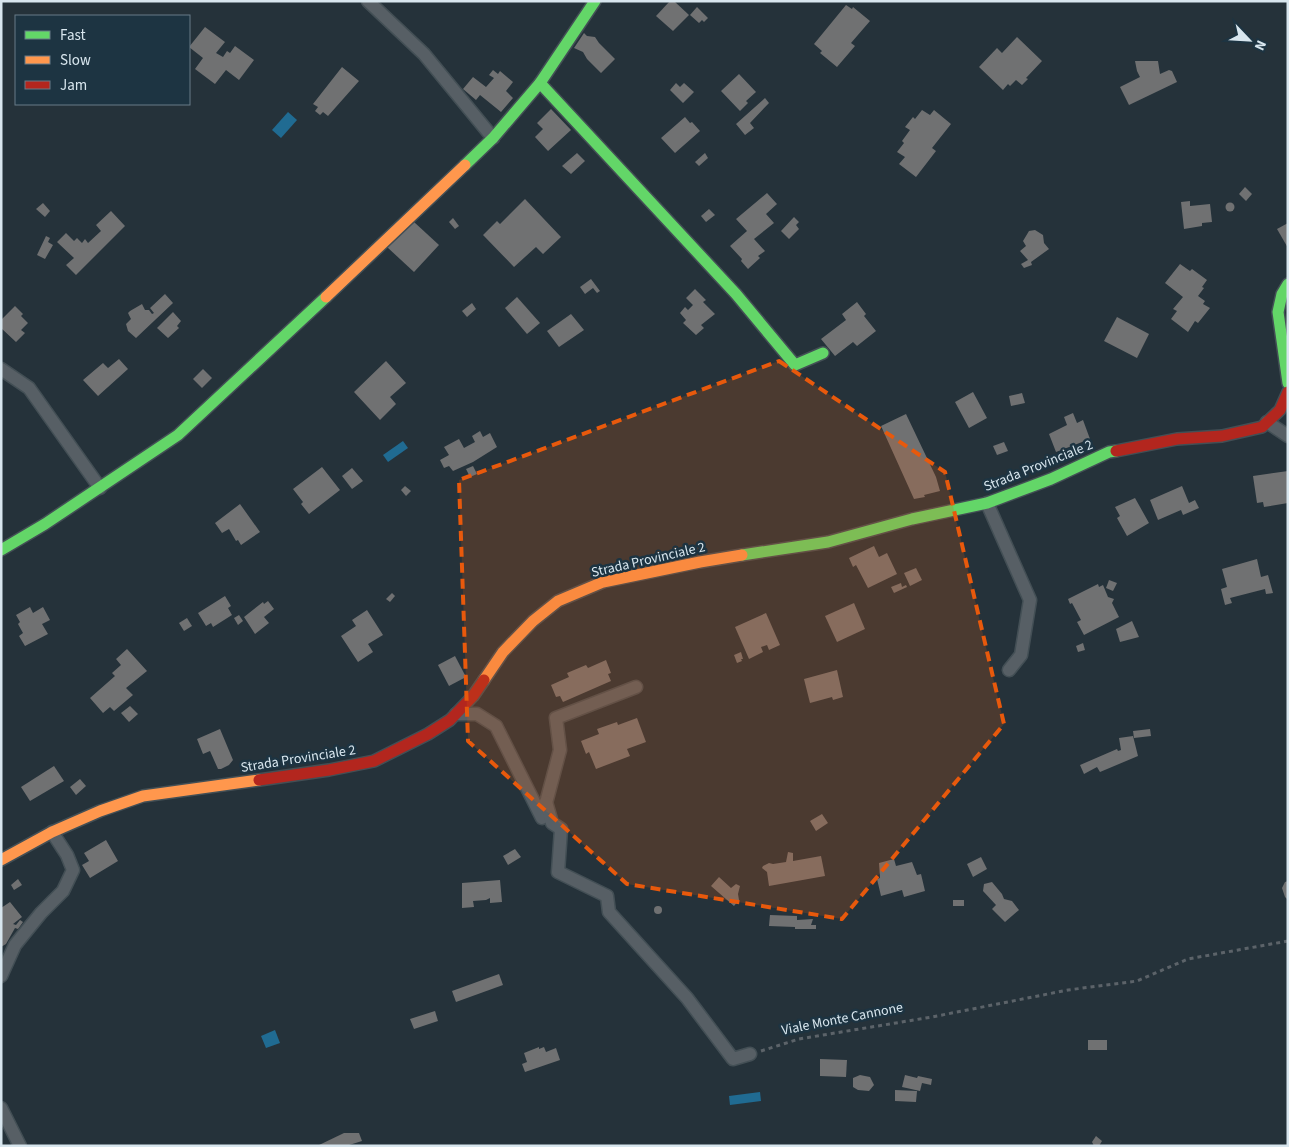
<svg xmlns="http://www.w3.org/2000/svg" width="1289" height="1147" viewBox="0 0 1289 1147" font-family="'Source Sans 3',sans-serif">
<style>
.water{fill:#206b92}
.building{fill:#707172}
.lines{fill:none;stroke-linecap:round;stroke-linejoin:round}
.street-casing{stroke:#434f55;stroke-width:15}
.fast-casing{stroke:#434f55;stroke-width:14}
.slow-casing{stroke:#434f55;stroke-width:14}
.jam-casing{stroke:#434f55;stroke-width:14}
.path{stroke:#5c6369;stroke-width:3;stroke-dasharray:4 4;stroke-linecap:butt}
.street{stroke:#575f65;stroke-width:12}
.fast{stroke:#63d668;stroke-width:11}
.slow{stroke:#ff974d;stroke-width:11}
.jam{stroke:#b3261e;stroke-width:11}
.marked{fill:#e8590c;fill-opacity:0.2;stroke:#e8590c;stroke-width:4;stroke-dasharray:10 6;stroke-linejoin:round}
.labels{text-anchor:middle;stroke-width:5;stroke-linejoin:round;paint-order:stroke}
.street-label{font-size:14px;fill:#d8e6ee;stroke:#1d3442}
</style>
<rect width="100%" height="100%" fill="#25323a"/>
<g class="water">
<polygon points="288,112 297,120 281,138 272,130"/>
<polygon points="403,441 408,448 388,462 383,455"/>
<polygon points="275,1030 280,1043 266,1048 261,1036"/>
<polygon points="760,1092 761,1101 730,1105 729,1096"/>
</g>
<g class="building">
<polygon points="670,1 674,1 689,15 673,31 656,16"/>
<polygon points="846,5 852,9 853,7 870,21 851,43 855,46 837,67 820,53 822,51 814,44"/>
<polygon points="697,7 708,18 704,22 702,20 699,23 690,15"/>
<polygon points="205,27 225,42 216,53 223,57 227,51 230,53 235,46 254,60 239,80 226,70 215,84 195,69 203,58 189,47"/>
<polygon points="584,33 587,36 595,37 599,43 615,59 601,73 587,59 583,52 574,48"/>
<polygon points="1017,37 1042,61 1026,78 1028,79 1022,85 1016,80 1010,86 1008,84 1003,90 979,67 997,48 1002,53"/>
<polygon points="1135,61 1158,61 1160,74 1169,70 1172,71 1177,82 1129,105 1120,87 1140,77 1137,71"/>
<polygon points="342,67 359,81 328,116 323,112 320,115 315,111 318,107 313,104"/>
<polygon points="493,70 498,74 500,71 513,82 506,91 513,98 501,112 480,95 476,100 463,89 473,77 486,87 494,78 489,75"/>
<polygon points="739,74 756,92 746,101 748,103 740,111 721,91"/>
<polygon points="676,83 680,87 684,83 694,92 683,103 670,90"/>
<polygon points="765,98 769,103 750,123 754,128 745,135 736,124"/>
<polygon points="551,109 571,130 548,151 535,137 543,129 537,123"/>
<polygon points="922,110 930,115 934,110 951,124 932,148 936,151 916,177 899,164 905,157 897,152 904,143 902,141 910,130 905,127 913,117 915,119"/>
<polygon points="685,117 690,123 692,122 700,131 675,153 661,138"/>
<polygon points="577,153 585,161 571,174 562,166"/>
<polygon points="705,153 708,158 699,166 695,162"/>
<polygon points="1245,187 1252,194 1246,201 1239,194"/>
<polygon points="767,193 777,204 766,214 774,223 754,239 765,251 758,256 760,258 748,269 741,261 742,259 730,246 747,231 736,219"/>
<polygon points="525,199 561,237 543,254 536,247 514,267 483,235 497,221 500,224"/>
<polygon points="1190,201 1190,206 1210,204 1212,222 1202,223 1202,226 1184,229 1181,202"/>
<circle cx="1230" cy="207" r="4.5"/>
<polygon points="43,203 50,211 45,217 36,209"/>
<polygon points="709,209 715,215 706,222 701,216"/>
<polygon points="111,211 125,226 76,275 66,265 74,258 57,242 66,233 74,241 77,238 82,243 85,239 88,243 101,231 96,225"/>
<polygon points="794,217 799,222 796,225 799,229 789,239 781,231"/>
<polygon points="453,218 459,226 455,229 449,222"/>
<polygon points="414,222 439,245 414,272 387,247"/>
<polygon points="1288,223 1288,248 1277,229"/>
<polygon points="1035,230 1043,235 1044,243 1049,249 1031,262 1032,265 1024,268 1021,264 1028,260 1020,251 1026,246 1023,241 1029,231"/>
<polygon points="46,236 50,238 48,242 53,245 45,259 37,255"/>
<polygon points="1180,264 1190,271 1192,269 1207,280 1202,287 1204,288 1198,296 1205,301 1203,304 1210,308 1198,323 1195,321 1188,332 1171,319 1177,311 1173,309 1183,297 1165,283"/>
<polygon points="591,279 600,291 597,293 593,288 585,294 580,287"/>
<polygon points="695,289 706,300 703,302 715,314 701,325 704,328 696,335 683,323 686,320 680,313 685,307 688,310 693,305 686,298"/>
<polygon points="165,294 173,303 136,338 128,331 126,324 131,319 128,313 130,311 142,304 145,310 149,310 152,314 154,313 150,308"/>
<polygon points="517,297 540,323 527,334 505,308"/>
<polygon points="857,302 866,314 864,316 876,331 857,346 853,342 835,356 821,339 846,320 842,314"/>
<polygon points="472,303 476,309 467,317 462,311"/>
<polygon points="15,306 23,314 21,316 28,323 21,330 25,333 16,342 1,328 1,320"/>
<polygon points="173,312 181,321 177,326 179,328 168,338 157,328"/>
<polygon points="571,314 584,330 559,347 547,331"/>
<polygon points="1117,317 1149,334 1137,358 1104,341"/>
<polygon points="119,359 128,369 98,396 83,380 103,363 108,368"/>
<polygon points="386,361 406,383 390,397 396,404 380,420 354,392"/>
<polygon points="203,369 212,378 202,388 193,379"/>
<polygon points="973,392 987,418 969,428 955,402"/>
<polygon points="1022,393 1025,403 1011,406 1009,396"/>
<polygon points="1073,413 1077,423 1083,420 1090,439 1056,452 1049,434 1067,425 1064,417"/>
<polygon points="906,414 936,477 940,491 924,495 925,497 914,499 881,426"/>
<polygon points="480,431 483,437 490,433 497,447 473,462 453,471 449,466 444,468 440,460 449,455 444,447 459,439 464,448 475,442 472,436"/>
<polygon points="1004,442 1008,451 997,455 993,446"/>
<polygon points="473,466 477,474 470,477 466,469"/>
<polygon points="322,467 340,490 309,514 301,504 303,502 293,489"/>
<polygon points="352,468 363,481 352,489 342,476"/>
<polygon points="1288,471 1288,503 1264,507 1263,502 1257,503 1253,476"/>
<polygon points="405,486 411,491 406,496 401,490"/>
<polygon points="1182,486 1189,503 1195,500 1199,508 1183,515 1181,510 1158,520 1150,500"/>
<polygon points="1135,498 1149,523 1127,536 1117,518 1120,516 1115,507"/>
<polygon points="240,504 260,532 241,545 238,540 236,541 229,529 222,533 215,523"/>
<polygon points="874,546 879,557 887,553 897,574 868,588 856,565 853,567 849,558"/>
<polygon points="1257,559 1261,577 1268,575 1273,593 1266,594 1265,589 1230,598 1232,603 1225,605 1221,589 1227,587 1222,569"/>
<polygon points="916,568 922,580 910,586 904,573"/>
<polygon points="1109,580 1117,583 1113,591 1106,588"/>
<polygon points="901,583 902,587 906,585 907,587 894,593 891,587"/>
<polygon points="1098,584 1099,587 1103,585 1108,597 1114,599 1112,603 1119,617 1084,635 1077,622 1081,620 1072,603 1070,604 1068,599"/>
<polygon points="392,593 395,596 390,602 386,599"/>
<polygon points="225,596 231,606 228,608 232,615 213,627 211,623 206,626 198,613"/>
<polygon points="268,601 274,609 264,617 269,623 255,634 244,617 263,602 264,604"/>
<polygon points="854,603 865,629 837,642 825,616"/>
<polygon points="30,607 33,613 43,607 50,620 42,624 48,634 25,646 19,636 23,633 18,624 20,622 16,615"/>
<polygon points="367,610 383,635 368,644 373,652 358,662 341,636 356,626 352,620"/>
<polygon points="766,613 780,645 769,650 767,645 761,647 763,652 749,659 735,627"/>
<polygon points="239,615 243,621 238,625 234,618"/>
<polygon points="187,618 192,626 184,631 179,623"/>
<polygon points="1132,621 1139,637 1120,642 1116,629"/>
<polygon points="1083,643 1085,650 1078,652 1076,646"/>
<polygon points="127,649 147,671 126,688 133,695 114,711 110,707 103,713 90,698 115,676 112,673 121,665 116,659"/>
<polygon points="741,652 743,659 741,659 742,661 737,663 734,655"/>
<polygon points="455,656 466,677 449,686 438,665"/>
<polygon points="606,660 611,673 608,674 611,681 563,702 560,696 556,697 551,685 569,677 567,673 586,665 588,668"/>
<polygon points="837,670 843,697 833,700 832,697 810,703 804,679"/>
<polygon points="130,706 138,714 129,722 121,713"/>
<polygon points="637,718 646,742 627,749 630,756 596,769 589,752 586,754 581,741 599,734 597,729 617,722 618,725"/>
<polygon points="220,729 233,760 229,765 221,769 218,769 210,751 203,754 197,739"/>
<polygon points="1150,729 1151,736 1134,738 1133,731"/>
<polygon points="1133,736 1138,756 1100,772 1097,767 1084,774 1080,765 1117,749 1118,751 1121,750 1119,738"/>
<polygon points="54,766 64,781 30,801 21,787"/>
<polygon points="80,779 86,786 76,795 70,787"/>
<polygon points="822,814 828,823 816,831 810,821"/>
<polygon points="106,840 118,861 90,878 82,865 89,861 84,853"/>
<polygon points="515,849 521,857 508,865 503,856"/>
<polygon points="788,852 793,853 793,861 821,856 825,876 769,886 767,872 762,868 763,866 769,863 773,864 786,862"/>
<polygon points="981,857 987,869 973,877 967,864"/>
<polygon points="894,859 896,866 912,862 917,875 921,874 925,891 904,897 902,890 881,896 877,879 880,878 879,863"/>
<polygon points="719,877 731,888 736,884 740,886 738,894 739,900 734,906 711,886"/>
<polygon points="18,879 22,885 14,890 11,885"/>
<polygon points="500,880 502,902 490,903 490,898 486,900 473,901 474,907 462,908 462,883"/>
<polygon points="1288,881 1288,900 1285,897 1282,888 1285,882"/>
<polygon points="992,882 1002,894 1004,899 1012,901 1019,910 1005,922 992,909 996,905 983,891 984,884"/>
<rect x="953" y="900" width="11" height="6"/>
<polygon points="10,902 22,917 13,924 16,925 20,920 23,922 18,929 15,928 6,944 1,947 1,908"/>
<circle cx="658" cy="910" r="4"/>
<polygon points="770,915 797,916 797,920 813,919 811,925 816,925 816,929 795,929 795,927 769,926"/>
<polygon points="499,974 503,985 456,1002 452,991"/>
<polygon points="435,1011 438,1021 414,1029 410,1019"/>
<rect x="1088" y="1040" width="19" height="10"/>
<polygon points="539,1047 539,1049 544,1047 546,1052 556,1048 560,1060 525,1072 522,1064 527,1062 524,1053"/>
<polygon points="820,1059 847,1060 846,1077 820,1076"/>
<polygon points="860,1075 870,1077 874,1085 869,1091 858,1090 853,1087 853,1078"/>
<polygon points="905,1075 917,1078 918,1076 932,1079 931,1085 922,1083 920,1091 902,1087"/>
<polygon points="895,1090 917,1091 916,1102 895,1101"/>
<polygon points="344,1133 359,1133 362,1141 346,1146 317,1146"/>
<polygon points="1096,1136 1102,1141 1099,1146 1094,1146 1092,1142"/>
</g>
<g class="lines">
<g class="street-casing">
<g id="street">
<polyline points="368,1 424,54 493,138"/>
<polyline points="1,369 29,388 100,488"/>
<polyline points="1267,422 1288,436"/>
<polyline points="987,503 1030,600 1021,655 1009,670"/>
<polyline points="456,714 477,714 496,726 542,818 560,750 556,718 636,687"/>
<polyline points="546,802 552,823 561,829 558,872 607,896 609,912 687,998 733,1059 750,1054"/>
<polyline points="1,976 15,945 41,913 63,891 73,870 67,855 52,832"/>
<polyline points="1,1108 20,1146"/>
</g>
</g>
<g class="fast-casing">
<g id="fast">
<polyline points="540,83 736,294 795,365 823,353"/>
<polyline points="465,165 493,138 540,83 595,1"/>
<polyline points="1288,284 1282,294 1278,312 1288,383"/>
<polyline points="1,550 45,524 178,435 326,297"/>
<polyline points="742,555 828,542 912,519 987,503 1051,479 1109,452 1116,451"/>
</g>
</g>
<g class="slow-casing">
<g id="slow">
<polyline points="326,297 465,165"/>
<polyline points="484,680 503,652 533,621 558,601 603,582 700,562 742,555"/>
<polyline points="1,860 52,832 100,811 143,796 259,780"/>
</g>
</g>
<g class="jam-casing">
<g id="jam">
<polyline points="1116,451 1177,439 1222,436 1262,427 1280,410 1288,392"/>
<polyline points="259,780 329,770 374,761 428,734 450,720 473,696 484,680"/>
</g>
</g>
<polyline class="path" points="761,1051 799,1039 932,1017 1068,990 1137,981 1188,959 1288,941"/>
<use href="#street" class="street"/>
<use href="#fast" class="fast"/>
<use href="#slow" class="slow"/>
<use href="#jam" class="jam"/>
</g>
<path class="marked" d="M779 361 945 472 1004 724 842 919 627 884 468 741 459 480Z"/>
<g class="labels">
<g class="street-label">
<text transform="translate(1038 465) rotate(-22)" y="5">Strada Provinciale 2</text>
<text transform="translate(648 559) rotate(-13)" y="5">Strada Provinciale 2</text>
<text transform="translate(298 758) rotate(-9)" y="5">Strada Provinciale 2</text>
<text transform="translate(842 1018) rotate(-11)" y="5">Viale Monte Cannone</text>
</g>
</g>
<rect width="1289" height="1147" fill="none" stroke="#d8e6ee" stroke-width="5"/>
<rect x="15" y="15" width="175" height="90" fill="#1d3442" stroke="#687b87"/>
<rect x="25" y="31" width="25" height="8" fill="#63d668" stroke="#687b87"/>
<text x="60" y="40" font-size="15" fill="#d8e6ee">Fast</text>
<rect x="25" y="56" width="25" height="8" fill="#ff974d" stroke="#687b87"/>
<text x="60" y="65" font-size="15" fill="#d8e6ee">Slow</text>
<rect x="25" y="81" width="25" height="8" fill="#b3261e" stroke="#687b87"/>
<text x="60" y="90" font-size="15" fill="#d8e6ee">Jam</text>
<g transform="translate(1249 40) rotate(115)" stroke="#1d3442" stroke-width="4" paint-order="stroke">
<path d="M0-4L9 19L0 12L-9 19Z" fill="#d8e6ee"/>
<text y="-8" font-size="14" font-weight="bold" text-anchor="middle" fill="#d8e6ee">N</text>
</g>
</svg>
